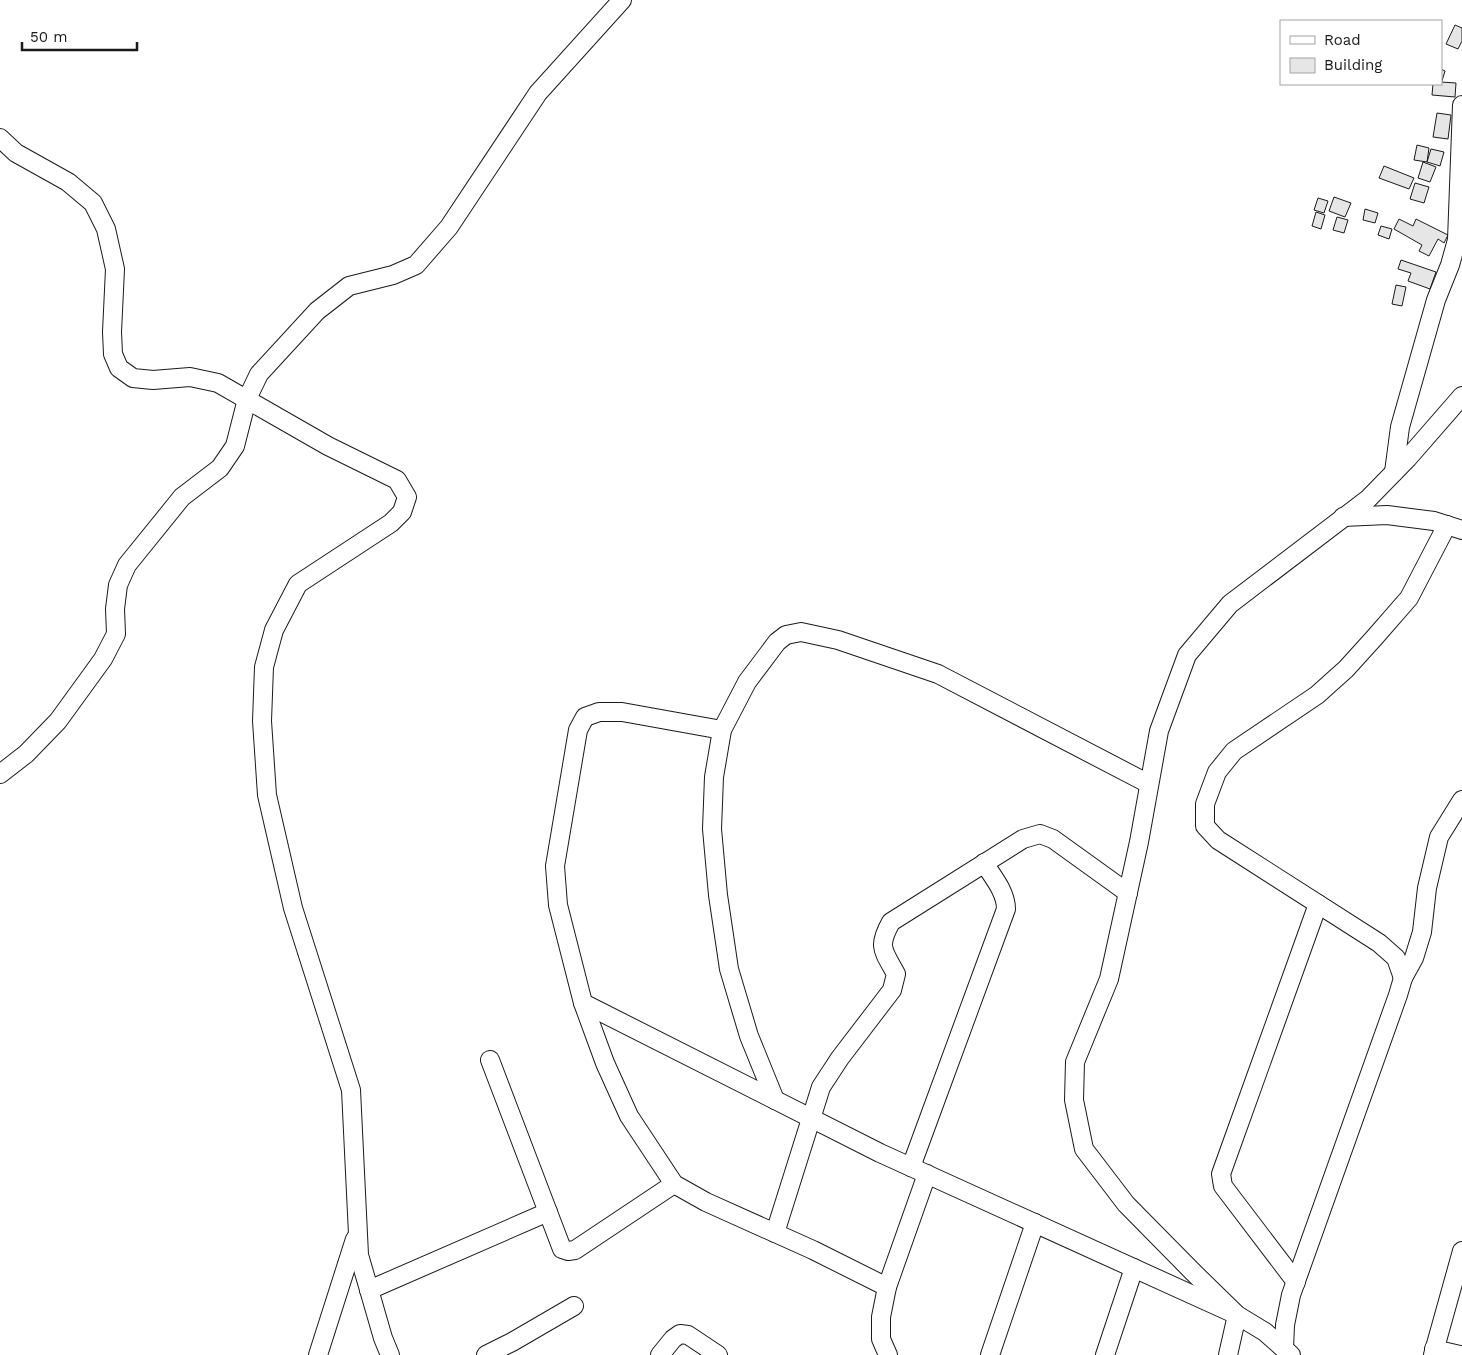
<svg xmlns="http://www.w3.org/2000/svg" width="1462" height="1355" viewBox="0 0 1462 1355" font-family="'Work Sans',sans-serif">
<style>
.building{fill:#e6e6e6;stroke:#1a1a1a}
.lines{fill:none;stroke-linecap:round;stroke-linejoin:round}
.minor-casing{stroke:#1a1a1a;stroke-width:20}
.minor{stroke:#fff;stroke-width:18}
</style>
<rect width="100%" height="100%" fill="#fff"/>
<g class="building">
<polygon points="1455,25 1462,28 1462,41 1458,49 1446,44"/>
<polygon points="1441,69 1445,71 1442,81 1441,81"/>
<polygon points="1441,82 1456,83 1455,97 1432,95 1433,84 1441,84"/>
<polygon points="1437,113 1451,115 1448,139 1433,137"/>
<polygon points="1417,145 1429,148 1427,162 1414,160"/>
<polygon points="1431,149 1444,152 1440,166 1427,162"/>
<polygon points="1423,162 1436,167 1430,182 1418,178"/>
<polygon points="1384,166 1414,178 1409,189 1379,178"/>
<polygon points="1415,183 1429,187 1424,203 1410,199"/>
<polygon points="1334,197 1351,203 1345,217 1329,211"/>
<polygon points="1318,198 1328,201 1324,213 1314,210"/>
<polygon points="1365,209 1378,213 1375,223 1363,220"/>
<polygon points="1316,212 1325,215 1321,229 1312,226"/>
<polygon points="1337,217 1348,220 1344,233 1333,230"/>
<polygon points="1399,219 1413,226 1416,219 1448,235 1444,243 1438,239 1429,256 1419,251 1422,245 1394,229"/>
<polygon points="1381,226 1392,229 1389,239 1378,235"/>
<polygon points="1401,260 1436,272 1430,289 1408,281 1411,273 1398,269"/>
<polygon points="1396,285 1406,287 1402,306 1392,304"/>
</g>
<g class="lines">
<g class="minor-casing">
<g id="minor">
<polyline points="0,138 16,153 68,182 93,203 106,229 115,269 112,332 113,354 119,368 133,378 153,380 190,377 218,383 328,446 397,480 407,497 402,512 391,523 298,584 274,630 264,667 262,721 267,795 293,908 351,1090 359,1255 383,1338 390,1355"/>
<polyline points="1394,472 1400,427 1436,300 1450,265 1457,240 1462,105"/>
<polyline points="1343,517 1387,515 1434,521 1462,530"/>
<polyline points="722,730 622,712 599,712 585,717 578,730 555,866 558,905 583,1003 605,1063 629,1116 674,1184 706,1202 813,1250 887,1287"/>
<polyline points="0,774 26,754 58,721 103,659 116,634 115,609 118,585 127,565 182,497 220,468 235,446 247,399 259,374 317,311 349,286 393,275 416,265 449,227 538,93 622,0"/>
<polyline points="1403,978 1396,958 1379,943 1218,840 1205,826 1205,804 1217,772 1234,751 1317,695 1346,669 1375,637 1409,598 1447,525"/>
<polyline points="583,1003 880,1153 1237,1315 1228,1355"/>
<polyline points="490,1060 562,1249 568,1251 575,1250 674,1184"/>
<polyline points="775,1100 749,1036 729,969 718,895 712,829 714,777 722,730 747,682 777,642 786,635 801,632 838,640 938,674 1149,784"/>
<path d="M911 1167 1006 909C1006 892 993 877 984 863"/>
<path d="M775 1233 821 1087 840 1058 892 990 896 974C883 950 877 947 891 922L1023 839 1040 834 1053 839 1128 893"/>
<polyline points="1296,1282 1223,1186 1221,1174 1318,904"/>
<polyline points="369,1290 548,1212"/>
<polyline points="1284,1349 1285,1325 1291,1295 1398,995 1403,978 1414,958 1422,932 1427,888 1439,837 1462,800"/>
<polyline points="1434,1349 1460,1355"/>
<polyline points="318,1355 355,1239"/>
<polyline points="486,1355 512,1342 574,1306"/>
<polyline points="660,1355 673,1339 680,1334 688,1335 718,1355"/>
<polyline points="888,1355 881,1339 881,1317 887,1287 927,1174"/>
<polyline points="990,1355 1035,1223"/>
<polyline points="1105,1355 1134,1268"/>
<polyline points="1291,1355 1265,1332 1237,1315 1192,1271 1126,1204 1084,1149 1074,1100 1075,1062 1109,979 1139,842 1159,731 1187,655 1230,604 1368,499 1408,458 1462,396"/>
<polyline points="1433,1355 1462,1251"/>
</g>
</g>
<use href="#minor" class="minor"/>
</g>
<rect x="1280" y="20" width="162" height="65" fill="#ffffff" stroke="#a3a3a3"/>
<rect x="1290" y="36" width="25" height="8" fill="#ffffff" stroke="#a3a3a3"/>
<text x="1324" y="45" font-size="15" fill="#1a1a1a">Road</text>
<rect x="1290" y="58" width="25" height="15" fill="#e6e6e6" stroke="#a3a3a3"/>
<text x="1324" y="70" font-size="15" fill="#1a1a1a">Building</text>
<path d="M22 42v8h115v-8" fill="none" stroke="#1a1a1a" stroke-width="2.5"/>
<text x="30" y="42" font-size="15" fill="#1a1a1a" stroke="#ffffff" stroke-width="4" paint-order="stroke">50 m</text>
</svg>
